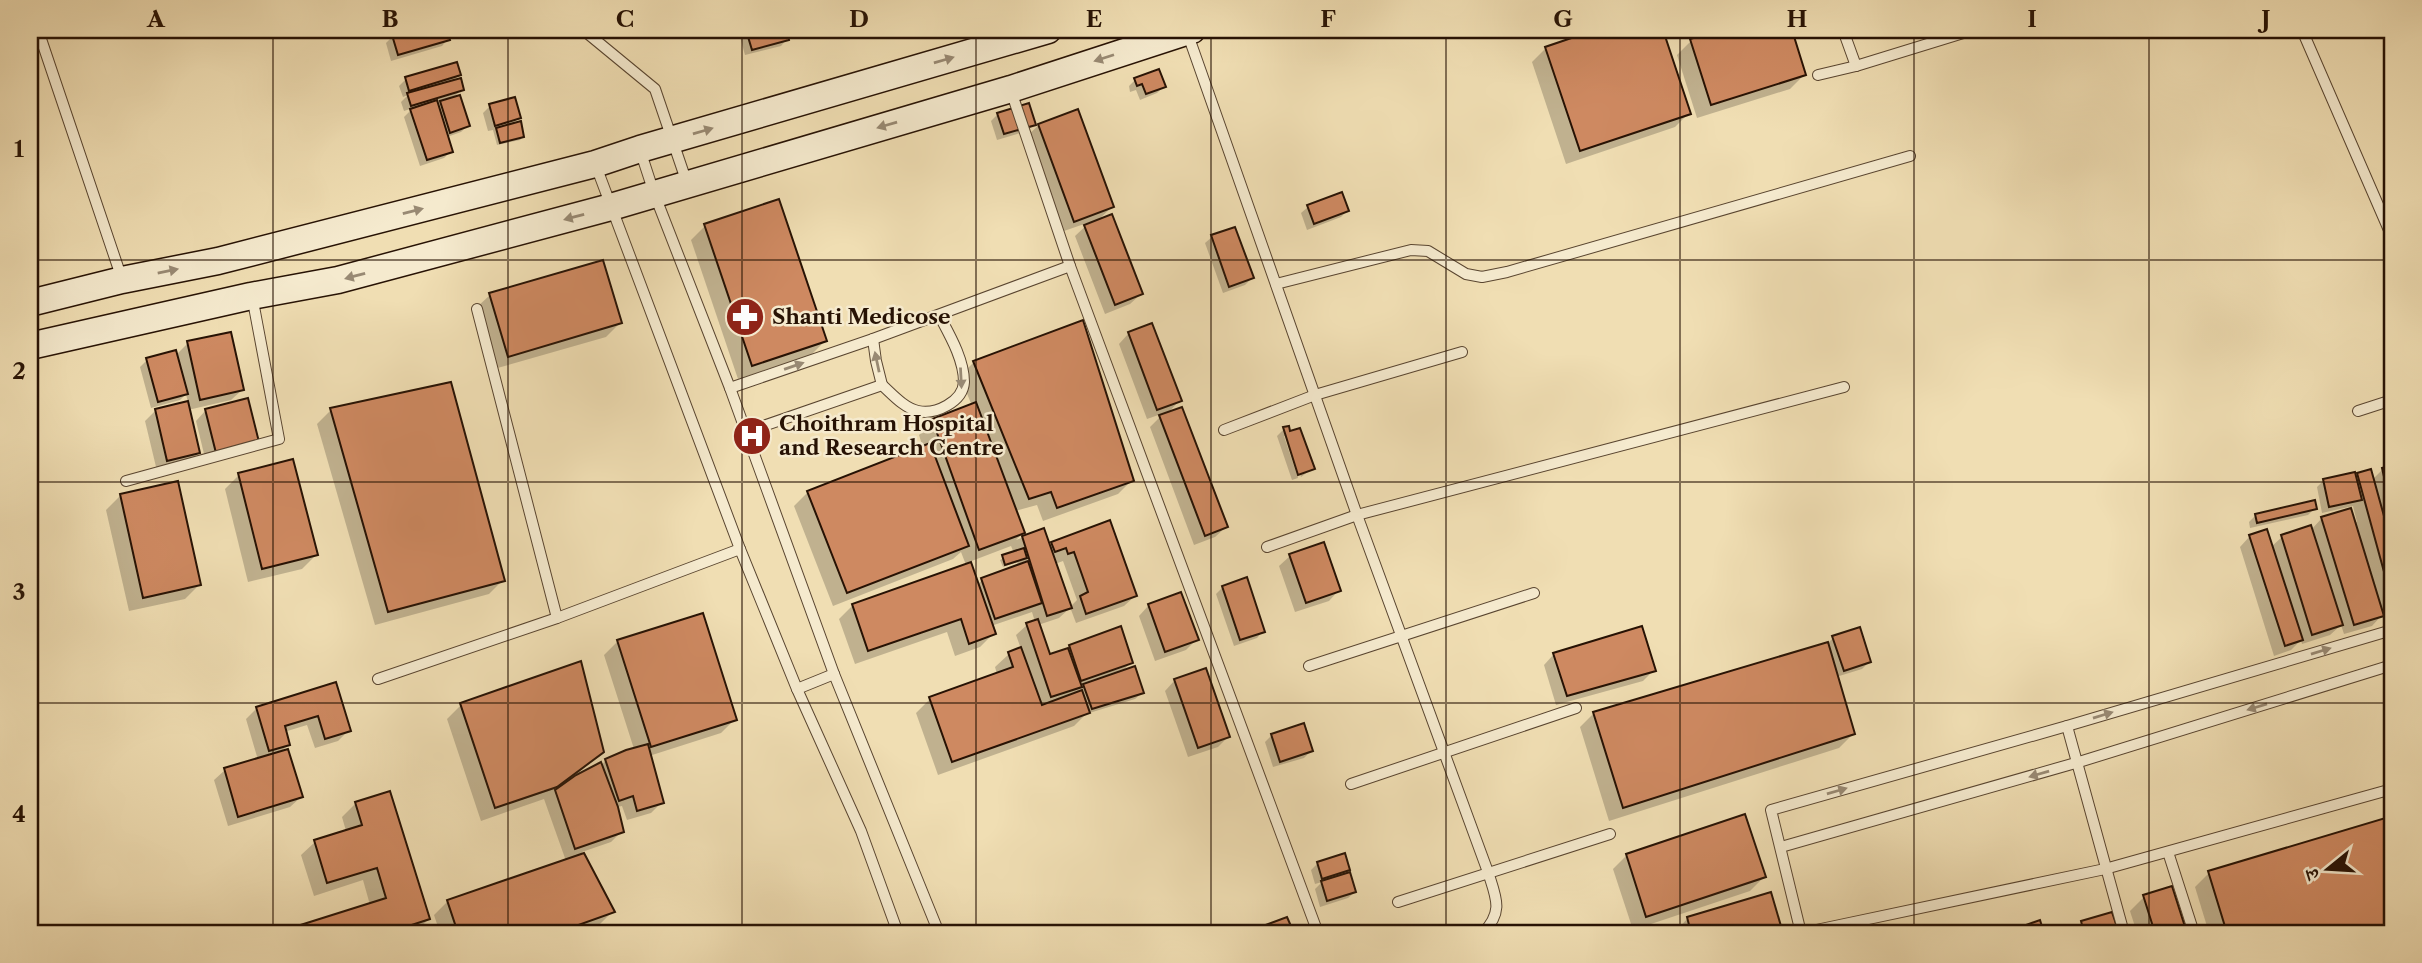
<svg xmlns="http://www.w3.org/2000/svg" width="2422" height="963" viewBox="0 0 2422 963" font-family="'Libre Caslon Text','Noto Serif Devanagari',serif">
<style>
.shadow{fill:#0003;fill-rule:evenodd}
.building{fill:#ce8961;stroke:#271204;stroke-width:2}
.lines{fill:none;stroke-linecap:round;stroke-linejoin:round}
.service-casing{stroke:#594530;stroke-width:12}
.secondary-casing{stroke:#271204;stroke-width:29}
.service{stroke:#f5eace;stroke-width:10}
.secondary{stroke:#f5eace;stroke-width:26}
.oneway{fill:#988973}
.grid{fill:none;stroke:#271204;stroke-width:2;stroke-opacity:0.55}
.labels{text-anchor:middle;stroke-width:5;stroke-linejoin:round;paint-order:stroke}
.poi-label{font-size:21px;font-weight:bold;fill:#271204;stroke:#f5eace;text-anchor:start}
.neatline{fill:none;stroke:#271204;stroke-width:2.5}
.grid-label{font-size:23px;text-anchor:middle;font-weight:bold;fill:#271204}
</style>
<rect width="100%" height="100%" fill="#f0deb3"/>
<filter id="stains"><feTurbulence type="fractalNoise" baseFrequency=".00286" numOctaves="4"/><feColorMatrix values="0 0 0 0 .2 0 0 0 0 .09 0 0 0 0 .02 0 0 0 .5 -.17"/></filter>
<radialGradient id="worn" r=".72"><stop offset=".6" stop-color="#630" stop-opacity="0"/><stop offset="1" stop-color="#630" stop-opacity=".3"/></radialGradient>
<g class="shadow">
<polygon points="244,30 276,30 247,39"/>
<polygon points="415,30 446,30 448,39 442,46 391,61 386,43 393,36"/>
<polygon points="742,30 785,30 787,39 781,46 745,55 739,33"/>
<polygon points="1601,30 1661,30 1689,113 1675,127 1566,164 1532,62 1546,48"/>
<polygon points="1727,30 1790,30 1804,75 1790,89 1697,118 1677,55 1691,41"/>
<polygon points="459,75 452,82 462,89 452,99 468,125 461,132 447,137 451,151 444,158 420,166 404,117 413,108 404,111 401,102 408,95 403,97 399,86 406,79"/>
<polygon points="1135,80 1164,86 1157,93 1140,100 1136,90 1130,92 1129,86"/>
<polygon points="490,106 519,118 511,125 523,137 520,140 497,145 493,130 488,131 483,113"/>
<polygon points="998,114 1034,124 1027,131 997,140 991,121"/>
<polygon points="1039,125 1112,207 1097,221 1141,294 1130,304 1105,314 1075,236 1090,222 1064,231 1028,135"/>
<polygon points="1308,207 1347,211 1341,217 1307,230 1301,213"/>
<polygon points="705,226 825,341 811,355 738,379 691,240"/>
<polygon points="1212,237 1252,278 1245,285 1223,293 1205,243"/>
<polygon points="490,295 620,323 606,337 494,369 476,308"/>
<polygon points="1129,333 1180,400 1166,415 1226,527 1215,537 1194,545 1150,427 1164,413 1147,419 1119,344"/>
<polygon points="188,343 242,390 231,400 188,410 199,453 188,463 157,471 145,421 156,410 188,403 186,394 180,400 151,408 140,367 147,360 176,355"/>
<path d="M974 362 1132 480 1118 494 1043 521 1037 505 1015 511 1023 533 1016 540 1043 530 1048 546 1052 543 1108 523 1135 596 1124 606 1076 623 1070 607 1077 600 1063 561 1055 564 1070 608 1059 618 1038 625 1049 657 1065 651 1070 646 1131 662 1121 673 1142 693 1135 699 1086 714 1074 726 938 775 916 713 930 699 997 674 995 667 1009 654 1021 649 1016 635 1027 625 1035 622 1032 612 991 626 994 633 980 647 955 656 947 632 855 664 839 619 853 605 966 565 961 552 953 559 833 606 794 506 808 492 923 448 919 435 933 421 972 406 960 376ZM1011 546 1014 553 1000 560 1003 567 1017 562 1018 567 982 580 977 585 969 562Z"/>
<polygon points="206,410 257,442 206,462 196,421"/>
<polygon points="331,410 503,580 489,594 375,625 317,424"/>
<polygon points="1284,429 1313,468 1301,477 1288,436 1284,436 1298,478 1292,480 1277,436"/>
<polygon points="2392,467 2392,522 2384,524 2392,552 2392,621 2386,623 2383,614 2372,626 2344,634 2341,625 2330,635 2302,644 2301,640 2291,650 2274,656 2240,547 2250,536 2271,547 2282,537 2311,530 2322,518 2357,522 2353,506 2322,513 2317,487 2324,480 2355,477 2357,474 2372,480 2383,469"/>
<polygon points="239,475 316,555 302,569 248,582 225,489"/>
<polygon points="177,484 199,585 185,599 129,611 106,510 120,496"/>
<polygon points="2315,508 2308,515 2250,528 2249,522 2256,515"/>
<polygon points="1323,544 1339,590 1329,601 1295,612 1279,566 1290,556"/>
<polygon points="1223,587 1263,631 1257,638 1234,646 1216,594"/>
<polygon points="1149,605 1197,639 1186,650 1155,661 1139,616"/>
<polygon points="1833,638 1869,662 1862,669 1836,677 1853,734 1839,748 1609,821 1580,727 1594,713 1826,645"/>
<polygon points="618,641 735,719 721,733 649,756 662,802 651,813 627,820 622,806 617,807 622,831 611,842 582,852 613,911 599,925 577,933 440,933 434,915 448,901 566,861 544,799 481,821 447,719 461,705 602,752 576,775 577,776 601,766 606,760 634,749 604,655"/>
<polygon points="1554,654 1654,670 1643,681 1556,705 1544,665"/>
<polygon points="1175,680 1228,737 1218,747 1188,757 1165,691"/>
<polygon points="335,684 349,730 338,741 315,748 307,725 284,732 288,745 280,753 301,797 290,807 228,826 214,780 225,770 258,760 246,719 257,708"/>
<polygon points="1272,735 1311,751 1304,758 1273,767 1265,742"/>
<polygon points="356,803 429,919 414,933 280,933 370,905 363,880 314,896 301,855 315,842 346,831 342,817"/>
<polygon points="2392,818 2392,933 2209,933 2195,887 2209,873"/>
<polygon points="1627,855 1764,877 1750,891 1633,930 1613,869"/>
<polygon points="1318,863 1348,869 1341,876 1355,892 1348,898 1320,907 1315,889 1322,882 1315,884 1311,870"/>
<polygon points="2171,889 2185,933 2137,933 2130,911 2144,897"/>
<polygon points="1770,894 1781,933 1674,933 1688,918"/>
<polygon points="2111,914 2117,933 2071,933 2082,923"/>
</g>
<g class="building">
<polygon points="409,30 447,30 450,40 398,55 392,35"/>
<polygon points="746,30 787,30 789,40 752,50"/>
<polygon points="1595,30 1663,30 1691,114 1580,151 1545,47"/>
<polygon points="1721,30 1792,30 1806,75 1711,105 1690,39"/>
<polygon points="457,62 461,75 409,91 405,77"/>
<polygon points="1159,69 1166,87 1146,94 1142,84 1137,86 1134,78"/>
<polygon points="461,78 464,90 411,106 407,93"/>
<polygon points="460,95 470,126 450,133 440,101"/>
<polygon points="515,97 521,118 495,126 489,104"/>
<polygon points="437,100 453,152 427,160 410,109"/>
<polygon points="1029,103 1036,125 1004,134 997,113"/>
<polygon points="1078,109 1114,207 1074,222 1038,124"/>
<polygon points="521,121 524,137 500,143 496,128"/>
<polygon points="1342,192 1349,211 1314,224 1307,205"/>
<polygon points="779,199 827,341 752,366 704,224"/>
<polygon points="1112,214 1143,294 1115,305 1084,225"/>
<polygon points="1235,227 1254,278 1229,287 1211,235"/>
<polygon points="603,260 622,323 508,357 489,293"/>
<polygon points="1083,320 1134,481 1057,508 1051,492 1029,499 973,361"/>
<polygon points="1152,323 1182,401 1157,410 1128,332"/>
<polygon points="231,332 244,390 200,400 187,341"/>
<polygon points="176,350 188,394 158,402 146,358"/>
<polygon points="451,382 505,581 388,612 330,408"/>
<polygon points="248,398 259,442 216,453 205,409"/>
<polygon points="188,401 200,453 167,461 155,409"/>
<polygon points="976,402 1025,533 979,550 932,419"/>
<polygon points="1182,407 1228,527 1205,536 1159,415"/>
<polygon points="1289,426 1290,431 1300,428 1315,469 1298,475 1283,427"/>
<polygon points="930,443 969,546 847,593 807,491"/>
<polygon points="293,459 318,555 262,569 238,473"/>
<polygon points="2392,465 2392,512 2382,468"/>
<polygon points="2371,469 2392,545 2392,601 2357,473"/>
<polygon points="2355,472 2362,500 2329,507 2323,479"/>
<polygon points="178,481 201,585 143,598 120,494"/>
<polygon points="2315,500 2317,509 2257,523 2255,514"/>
<polygon points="2351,508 2384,616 2354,625 2321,517"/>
<polygon points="1110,520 1137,596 1086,614 1080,596 1088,592 1074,552 1068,554 1066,548 1055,552 1051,542"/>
<polygon points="2311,525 2343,625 2312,635 2281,535"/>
<polygon points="1044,528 1072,608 1047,616 1022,536"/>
<polygon points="2267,529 2303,640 2285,646 2249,535"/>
<polygon points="1324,542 1341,591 1306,603 1289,554"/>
<polygon points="1024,548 1027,558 1005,565 1002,555"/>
<polygon points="1028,561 1042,603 995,619 981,578"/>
<polygon points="971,562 996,634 969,644 961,619 868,651 852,604"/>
<polygon points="1247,577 1265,632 1240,640 1222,586"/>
<polygon points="1181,592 1199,640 1165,652 1148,604"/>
<polygon points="703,613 737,720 651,747 617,640"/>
<polygon points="1038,619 1050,654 1068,648 1082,687 1051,697 1026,623"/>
<polygon points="1121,626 1133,663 1081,681 1069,645"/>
<polygon points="1642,626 1656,671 1567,696 1553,653"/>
<polygon points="1860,627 1871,662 1844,671 1832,636"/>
<polygon points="1828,642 1855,734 1623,808 1593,712"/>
<polygon points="1021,647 1042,705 1082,690 1090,713 952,762 929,697 1013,667 1008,652"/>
<polygon points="581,661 604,752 557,787 495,808 460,703"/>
<polygon points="1135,666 1144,693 1092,709 1083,684"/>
<polygon points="1206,668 1230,737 1198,748 1174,679"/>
<polygon points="336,682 351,731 325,739 318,716 285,726 290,745 269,751 256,707"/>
<polygon points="1304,723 1313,751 1280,762 1271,734"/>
<polygon points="648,744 664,803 637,811 633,796 619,801 605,759 626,750"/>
<polygon points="288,749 303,797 238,817 224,768"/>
<polygon points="601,762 618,807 624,832 575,849 555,790 576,775"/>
<polygon points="390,791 430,919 387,933 275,933 386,898 377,868 327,883 314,840 362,825 355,802"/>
<polygon points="1745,814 1766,877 1646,917 1626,854"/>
<polygon points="2392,816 2392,933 2227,933 2208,871"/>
<polygon points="584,853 615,912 556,933 458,933 447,900"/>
<polygon points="1345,853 1350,870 1322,879 1317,862"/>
<polygon points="1350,872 1356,892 1327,901 1321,881"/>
<polygon points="2172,886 2187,933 2155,933 2143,895"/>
<polygon points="1771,892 1783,933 1691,933 1687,917"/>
<polygon points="2112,912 2119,933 2084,933 2081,921"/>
<polygon points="1287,917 1294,933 1248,933 1247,932"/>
<polygon points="2040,920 2044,933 2004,933"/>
</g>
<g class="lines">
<g class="service-casing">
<g id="service">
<polyline points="38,30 122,279"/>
<polyline points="586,30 587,33 655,89 687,183"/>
<polyline points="1843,30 1856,66"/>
<polyline points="2302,30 2392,237"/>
<path d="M1187 32 1357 515 1488 872C1496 898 1504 911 1483 933"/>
<polyline points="1818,75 1856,66 1973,30"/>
<polyline points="1011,91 1070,266"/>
<polyline points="640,150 654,193 730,388 834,674 939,933"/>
<polyline points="596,166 740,549 797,689 861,831 898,933"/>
<polyline points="1276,284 1411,250 1428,251 1466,274 1482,277 1507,272 1910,156"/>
<polyline points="477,309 557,618"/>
<polyline points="873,339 876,361 882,385"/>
<polyline points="730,388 873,339 1070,266 1318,933"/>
<polyline points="2358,411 2392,400"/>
<polyline points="1224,430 1315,395 1462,352"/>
<path d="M746 432 882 385C892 394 904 408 918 411 935 415 963 402 964 382 964 359 949 334 939 315"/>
<polyline points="126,481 279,439 252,296"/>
<polyline points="1267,547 1357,515 1844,387"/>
<polyline points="1309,666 1534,593"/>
<polyline points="378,679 557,618 740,549"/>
<polyline points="797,689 834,674"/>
<polyline points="2067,726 2124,933"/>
<polyline points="1351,784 1576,708"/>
<polyline points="1781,847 2079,762 2392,665"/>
<polyline points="2168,852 2194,933"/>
<polyline points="1398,902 1610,834"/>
<polyline points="1801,933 1771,810 2067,726 2392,630"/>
<polyline points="1802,933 2105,869 2392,789"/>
</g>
</g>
<g class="secondary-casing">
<g id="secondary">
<polyline points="30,303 122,280 218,261 595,164 640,149 1048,30"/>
<polyline points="30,346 251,296 338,280 611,207 1011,89 1192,30"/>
</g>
</g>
<use href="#service" class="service"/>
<use href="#secondary" class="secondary"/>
</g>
<defs><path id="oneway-solid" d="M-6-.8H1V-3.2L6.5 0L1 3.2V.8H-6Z" transform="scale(1.75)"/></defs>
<g class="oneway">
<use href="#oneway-solid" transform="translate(1104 58) rotate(162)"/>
<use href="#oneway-solid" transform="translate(944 60) rotate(-16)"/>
<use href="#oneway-solid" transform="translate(887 125) rotate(164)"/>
<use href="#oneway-solid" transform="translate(703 131) rotate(-16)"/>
<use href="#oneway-solid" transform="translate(413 211) rotate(-14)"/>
<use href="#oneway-solid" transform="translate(574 217) rotate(165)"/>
<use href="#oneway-solid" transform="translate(168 271) rotate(-11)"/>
<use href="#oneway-solid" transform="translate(355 276) rotate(165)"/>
<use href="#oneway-solid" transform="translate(877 362) rotate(-102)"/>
<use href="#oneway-solid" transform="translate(794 366) rotate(-19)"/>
<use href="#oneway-solid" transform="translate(961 378) rotate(87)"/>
<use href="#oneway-solid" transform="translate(2321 651) rotate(-17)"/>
<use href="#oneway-solid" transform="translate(2257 707) rotate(163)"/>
<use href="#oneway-solid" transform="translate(2103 715) rotate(-17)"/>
<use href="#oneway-solid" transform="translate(2039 774) rotate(164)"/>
<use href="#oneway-solid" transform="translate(1837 791) rotate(-16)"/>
</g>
<path class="grid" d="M273 30V933M508 30V933M742 30V933M976 30V933M1211 30V933M1446 30V933M1680 30V933M1914 30V933M2149 30V933M30 260H2392M30 482H2392M30 703H2392"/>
<defs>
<g id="pharmacy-disc" transform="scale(2.0125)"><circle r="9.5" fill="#8f2418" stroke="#f5eace"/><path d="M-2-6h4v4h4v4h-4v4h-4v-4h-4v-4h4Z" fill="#fff"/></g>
<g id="hospital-disc" transform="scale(2.0125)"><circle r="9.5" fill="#8f2418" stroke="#f5eace"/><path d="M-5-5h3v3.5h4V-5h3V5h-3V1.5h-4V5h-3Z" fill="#fff"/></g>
</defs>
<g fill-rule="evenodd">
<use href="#pharmacy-disc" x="745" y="317"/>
<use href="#hospital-disc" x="752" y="436"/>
</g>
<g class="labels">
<g class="poi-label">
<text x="772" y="324">Shanti Medicose</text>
<text x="779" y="431">Choithram Hospital<tspan x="779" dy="24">and Research Centre</tspan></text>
</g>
</g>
<rect width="2422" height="963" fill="none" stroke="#f0deb3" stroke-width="77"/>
<g transform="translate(2328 869) rotate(252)" stroke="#f5eace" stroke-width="5" paint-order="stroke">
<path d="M0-5L12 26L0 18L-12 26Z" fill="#271204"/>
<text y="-10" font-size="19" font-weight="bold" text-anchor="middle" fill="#271204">उ</text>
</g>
<rect x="38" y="38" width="2346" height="887" class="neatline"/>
<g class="grid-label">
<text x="156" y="27">A</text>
<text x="390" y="27">B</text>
<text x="625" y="27">C</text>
<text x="859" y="27">D</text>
<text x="1094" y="27">E</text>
<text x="1328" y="27">F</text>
<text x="1563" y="27">G</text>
<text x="1797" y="27">H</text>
<text x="2032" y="27">I</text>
<text x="2266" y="27">J</text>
<text x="19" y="157">1</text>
<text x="19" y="379">2</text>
<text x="19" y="600">3</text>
<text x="19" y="822">4</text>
</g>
<rect width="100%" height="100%" filter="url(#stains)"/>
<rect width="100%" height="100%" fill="url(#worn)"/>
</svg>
